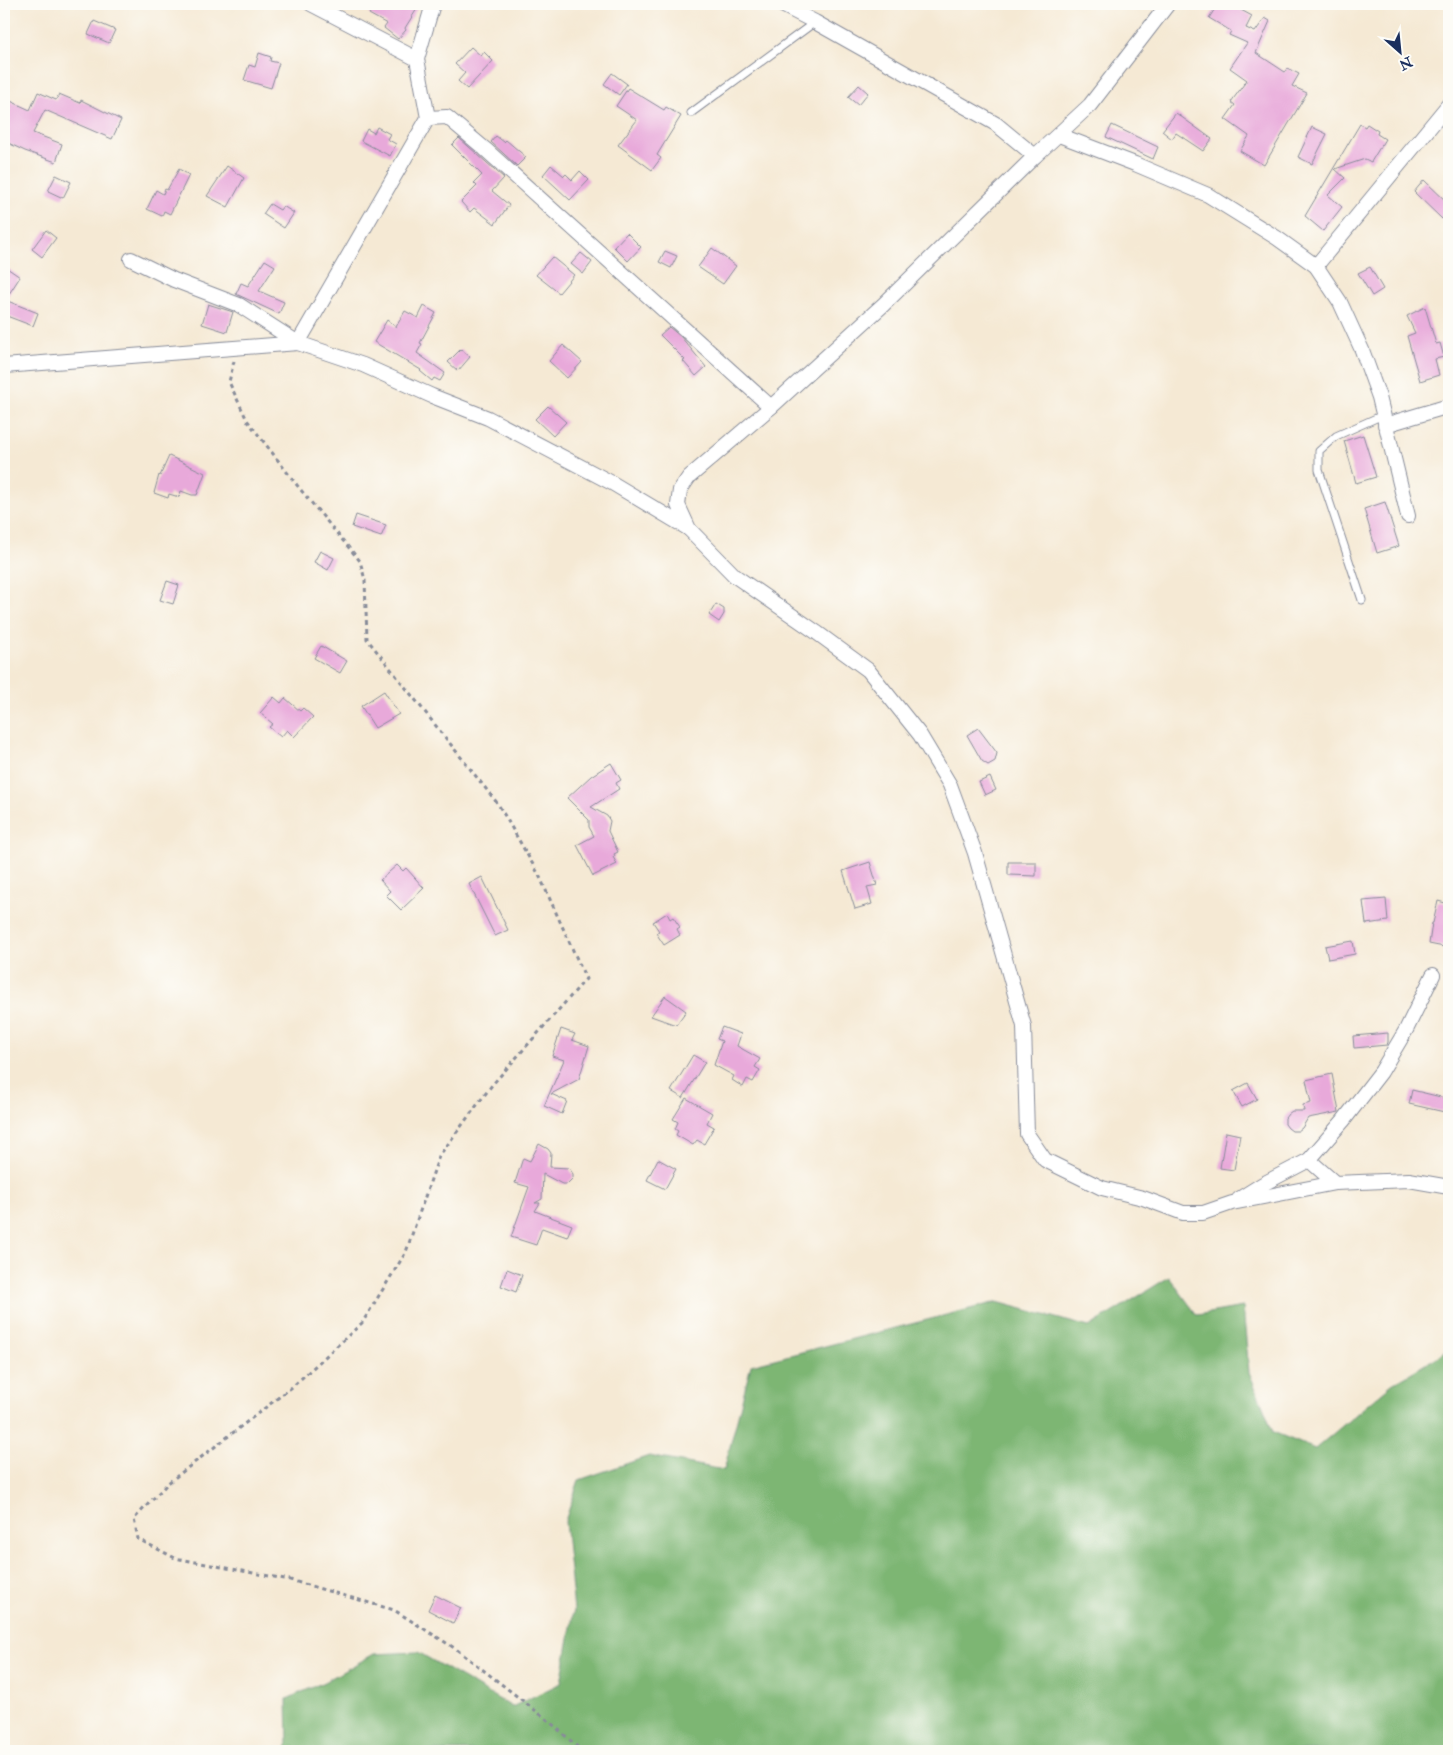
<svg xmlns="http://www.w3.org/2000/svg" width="1453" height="1755" viewBox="0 0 1453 1755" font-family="'IM FELL Double Pica',serif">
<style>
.forest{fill:#7db673;stroke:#4c7268}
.building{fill:#e8a9da}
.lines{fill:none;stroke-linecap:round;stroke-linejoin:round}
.lane-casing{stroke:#888c99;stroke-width:9}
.street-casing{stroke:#888c99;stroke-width:16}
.path{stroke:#888c99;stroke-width:3;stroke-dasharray:4 4;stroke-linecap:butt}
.lane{stroke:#fff;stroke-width:7}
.street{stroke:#fff;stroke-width:14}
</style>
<rect width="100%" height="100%" fill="#fdfcf7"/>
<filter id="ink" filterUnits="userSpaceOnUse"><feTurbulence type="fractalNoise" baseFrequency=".02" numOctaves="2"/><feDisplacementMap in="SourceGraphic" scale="10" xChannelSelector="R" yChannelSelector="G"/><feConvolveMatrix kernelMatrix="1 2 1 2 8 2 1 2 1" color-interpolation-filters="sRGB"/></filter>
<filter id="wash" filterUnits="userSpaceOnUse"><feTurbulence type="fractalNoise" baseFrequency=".0096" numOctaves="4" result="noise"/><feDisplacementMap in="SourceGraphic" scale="20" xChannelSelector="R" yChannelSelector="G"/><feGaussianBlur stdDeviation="1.12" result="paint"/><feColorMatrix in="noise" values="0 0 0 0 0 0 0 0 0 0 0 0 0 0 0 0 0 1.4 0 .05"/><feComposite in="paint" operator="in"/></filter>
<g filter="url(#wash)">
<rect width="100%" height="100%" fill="#f5e9d4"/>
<polygon class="forest" points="1169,1277 1197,1315 1243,1307 1249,1372 1273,1432 1315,1449 1392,1384 1449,1350 1449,1751 287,1751 288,1743 287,1699 324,1682 374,1654 418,1652 512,1707 561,1683 574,1610 565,1521 579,1480 649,1456 724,1470 751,1365 997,1302 1089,1327"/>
<g id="blocks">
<g class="building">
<polygon points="375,4 420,4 405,28 406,30 398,39 384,28 387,24 369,14"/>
<polygon points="1218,4 1230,4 1252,16 1246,28 1255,32 1265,18 1270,21 1256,53 1285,72 1287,68 1299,74 1292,86 1307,93 1264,165 1240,151 1249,136 1225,119 1235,105 1231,102 1247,80 1230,68 1247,43 1229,35 1231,31 1209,18"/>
<polygon points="94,21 115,30 109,43 88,34"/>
<polygon points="471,47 481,56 484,52 493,61 467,89 458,81 465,73 455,64"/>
<polygon points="259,53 271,57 270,61 279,63 271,88 244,80 249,65 255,67"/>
<polygon points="612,73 627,84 619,95 604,84"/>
<polygon points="859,85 868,93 858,105 848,97"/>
<polygon points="628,88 664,110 666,107 681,116 657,155 661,158 652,170 618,145 637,120 616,106"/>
<polygon points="38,92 56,100 59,94 80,103 81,100 121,120 112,139 45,110 33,133 62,144 56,162 25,151 4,141 4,98 30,110"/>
<polygon points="1176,113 1212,139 1203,151 1176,133 1172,139 1162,131"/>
<polygon points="1360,124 1365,127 1367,124 1378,131 1377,134 1385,139 1371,162 1365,159 1335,169 1345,178 1328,195 1342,207 1323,231 1305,216"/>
<polygon points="1112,125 1158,147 1153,159 1106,137"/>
<polygon points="377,127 390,134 387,139 396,144 390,156 361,141 367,129 374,133"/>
<polygon points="1312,127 1327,134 1312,164 1298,157"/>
<polygon points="496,136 504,142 506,140 526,157 517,166 491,142"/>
<polygon points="459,138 504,178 492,191 509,205 495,224 474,208 470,212 461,202 477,186 474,183 482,175 452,145"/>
<polygon points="551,165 564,176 566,174 572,180 580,171 589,180 570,200 543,175"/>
<polygon points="227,166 244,178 228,207 207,196"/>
<polygon points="179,169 189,175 170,214 164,211 162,216 147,209 156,190 163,194 165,189 167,190"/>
<polygon points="56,175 71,182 63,198 48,191"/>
<polygon points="1424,180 1449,204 1449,211 1442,219 1414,192"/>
<polygon points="270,204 280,210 283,206 294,213 284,228 263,214"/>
<polygon points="46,230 56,238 42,257 32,249"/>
<polygon points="627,233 641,247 628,261 614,247"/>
<polygon points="712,248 736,266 723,284 698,267"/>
<polygon points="665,251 677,256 671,268 659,262"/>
<polygon points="581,253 592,262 583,274 571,264"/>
<polygon points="552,257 574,275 559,293 536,275"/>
<polygon points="265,260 275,266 259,291 284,302 279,314 236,294 241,283 248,286"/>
<polygon points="4,266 20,277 5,300 38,313 33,326 4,315"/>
<polygon points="1370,267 1383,289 1372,296 1358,273"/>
<polygon points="208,304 233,312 227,332 202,324"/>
<polygon points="424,306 436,313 420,343 422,344 417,353 445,373 440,381 434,378 432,381 420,371 421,370 374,342 387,320 396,327 405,311 418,318"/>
<polygon points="1425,307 1436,344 1440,343 1444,357 1435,359 1439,375 1420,381 1407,336 1415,333 1407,316"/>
<polygon points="669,327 681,337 706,367 696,376 683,361 685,360 660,335"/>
<polygon points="563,345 582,362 567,378 549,361"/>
<polygon points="461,349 470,357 458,371 448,362"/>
<polygon points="548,406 566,422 553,436 535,419"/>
<polygon points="1363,435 1376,477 1356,483 1344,441"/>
<polygon points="169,456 205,473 197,495 192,495 181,491 179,497 169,494 168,498 154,493 159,475 160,476"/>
<polygon points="1385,502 1399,546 1377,553 1364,509"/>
<polygon points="356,515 386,525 381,537 352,527"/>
<polygon points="320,551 334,558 328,570 314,562"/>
<polygon points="167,581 179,585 173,604 160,600"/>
<polygon points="716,604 724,609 724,614 719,622 709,615"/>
<polygon points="321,646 347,661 340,673 314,658"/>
<polygon points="384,691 399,714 375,728 361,706"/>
<polygon points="274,697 281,703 285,698 300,711 303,708 313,717 294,737 287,730 281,737 269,727 273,724 260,713"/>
<polygon points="978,728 997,753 995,761 988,765 982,761 967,735"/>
<polygon points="611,763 621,780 616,783 619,789 591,807 607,816 610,821 608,831 618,852 614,854 615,856 613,857 617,864 593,876 577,845 594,836 589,827 589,820 567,798 591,776"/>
<polygon points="990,777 996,790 985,795 979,782"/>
<polygon points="870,862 877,885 867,887 872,904 855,909 843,871"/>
<polygon points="1008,862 1036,862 1036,876 1008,875"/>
<polygon points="397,865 403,871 406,868 424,888 401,910 386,895 390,891 380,880"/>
<polygon points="482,877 508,930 495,936 469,884"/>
<polygon points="1386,899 1388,921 1366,924 1363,901"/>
<polygon points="1438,901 1449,904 1449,948 1429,944 1432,923 1433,923"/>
<polygon points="667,913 670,919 673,917 680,927 677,929 680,935 664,945 656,933 659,931 653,922"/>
<polygon points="1353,941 1355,954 1328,959 1325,946"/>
<polygon points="665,996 686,1011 676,1025 651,1016"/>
<polygon points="722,1027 741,1034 737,1046 760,1059 755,1067 760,1070 753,1082 747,1079 743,1087 732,1080 734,1076 714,1065 722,1041 717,1039"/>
<polygon points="561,1029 575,1034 572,1040 589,1046 579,1079 551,1094 567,1101 562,1114 544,1106 564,1060 552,1056"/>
<polygon points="1388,1033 1388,1042 1387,1045 1354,1048 1353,1036"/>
<polygon points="693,1055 705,1062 683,1098 671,1091"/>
<polygon points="1332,1074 1339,1112 1308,1118 1302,1128 1298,1131 1292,1131 1288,1128 1285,1124 1285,1118 1288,1114 1292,1111 1304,1111 1303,1105 1311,1103 1306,1080"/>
<polygon points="1248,1083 1257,1099 1242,1107 1233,1091"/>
<polygon points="1412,1090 1449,1099 1449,1113 1409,1104"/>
<polygon points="686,1098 712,1113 707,1123 714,1127 704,1144 697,1140 693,1145 676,1135 678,1131 675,1129 678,1122 673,1119"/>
<polygon points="1226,1132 1240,1135 1234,1170 1220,1168"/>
<polygon points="539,1144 548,1149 551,1153 550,1167 569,1168 573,1174 573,1178 567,1184 562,1184 543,1174 542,1199 535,1203 540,1203 535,1211 572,1225 567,1237 542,1228 536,1245 511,1237 529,1187 515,1183 523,1158 530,1161"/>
<polygon points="658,1159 676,1169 665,1189 647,1180"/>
<polygon points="507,1269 522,1275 516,1292 501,1286"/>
<polygon points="435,1595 461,1608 453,1623 428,1610"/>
</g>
</g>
</g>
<g filter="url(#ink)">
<use href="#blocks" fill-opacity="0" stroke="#888c99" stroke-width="1"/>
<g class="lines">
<g class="lane-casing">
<g id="lane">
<polyline points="691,113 815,22"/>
<polyline points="1362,600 1319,470 1319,451 1336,436 1383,415"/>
</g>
</g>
<g class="street-casing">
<g id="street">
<polyline points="311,4 417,59"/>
<polyline points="780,4 815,22 996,124 1035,156 1090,105 1168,4"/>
<polyline points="428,118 447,117 485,149 771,407"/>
<polyline points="1059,135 1135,164 1208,195 1277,238 1316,266 1340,302 1362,350 1379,397 1408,516"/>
<polyline points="1035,156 883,305 771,407 689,477 680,490 678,505 689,529 735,576 816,632 868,670 920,735 950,785 975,853 1024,1026 1027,1134 1045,1160 1102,1188 1143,1198 1183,1213 1203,1213 1232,1203 1335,1183 1409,1180 1449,1187"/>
<polyline points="131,259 174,280 239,305 298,343 363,365 432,396 488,418 612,483 689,529"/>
<polyline points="1316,266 1449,104"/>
<polyline points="4,366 298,343 428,118 417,59 433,4"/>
<polyline points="1385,425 1449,406"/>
<polyline points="1309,1160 1335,1183"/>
<polyline points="1239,1199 1263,1184 1309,1160 1343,1121 1381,1072 1406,1030 1433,975"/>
</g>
</g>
<polyline class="path" points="234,361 229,382 247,420 300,489 360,561 365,580 367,639 498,804 539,875 586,979 492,1085 439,1156 406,1252 362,1323 292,1387 168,1483 134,1519 138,1539 175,1558 290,1580 394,1610 456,1649 549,1721 582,1751"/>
<use href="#lane" class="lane"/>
<use href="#street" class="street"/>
</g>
</g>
<rect width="1453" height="1755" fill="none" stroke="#fdfcf7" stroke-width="20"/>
<g transform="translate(1400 52) rotate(153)" stroke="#fdfcf7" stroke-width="4" paint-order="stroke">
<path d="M0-4L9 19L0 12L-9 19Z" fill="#1b2f5e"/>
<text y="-8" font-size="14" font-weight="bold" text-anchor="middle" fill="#1b2f5e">N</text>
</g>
</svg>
